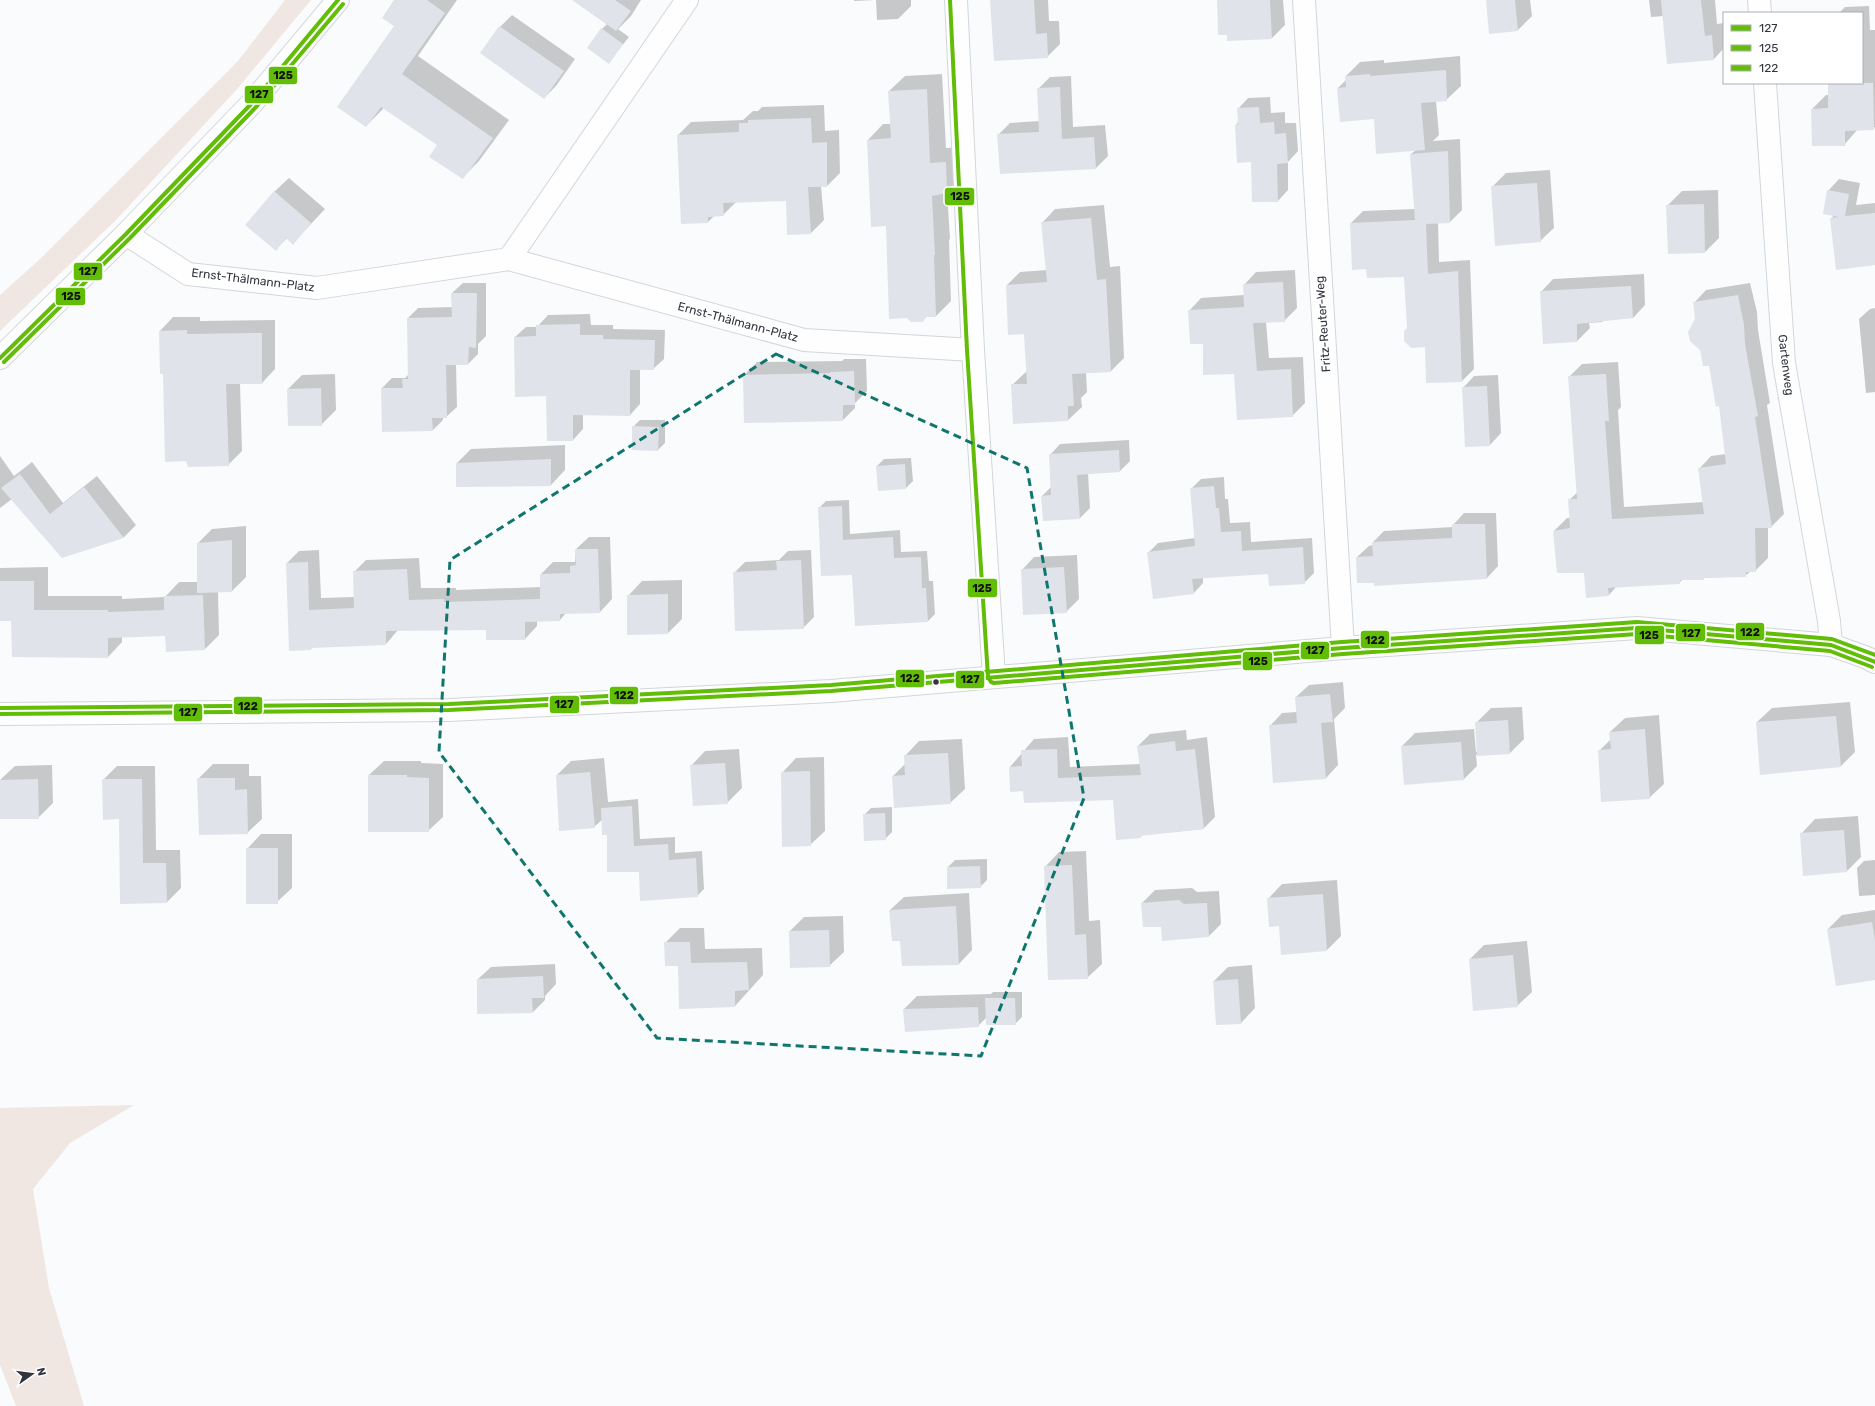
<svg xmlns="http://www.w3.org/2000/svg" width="1875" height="1406" viewBox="0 0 1875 1406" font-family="Rubik,sans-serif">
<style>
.green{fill:#f1e7e2}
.shadow{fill:#0003}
.building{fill:#e0e3ea}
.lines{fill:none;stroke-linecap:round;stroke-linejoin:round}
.minor-casing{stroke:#d2d6db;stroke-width:24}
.major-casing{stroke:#d2d6db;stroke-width:24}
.minor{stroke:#fefeff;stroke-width:22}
.major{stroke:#fefeff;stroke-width:22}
.bus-1-casing{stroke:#fff;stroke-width:7}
.bus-2-casing{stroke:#fff;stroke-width:7}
.bus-3-casing{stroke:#fff;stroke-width:7}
.bus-1{stroke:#61bd06;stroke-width:4}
.bus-2{stroke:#61bd06;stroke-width:4}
.bus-3{stroke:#61bd06;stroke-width:4}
.marked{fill:none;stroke:#0f766e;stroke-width:3;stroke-dasharray:8 5;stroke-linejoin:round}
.bus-dot{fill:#31353f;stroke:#fff;stroke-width:1.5}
.labels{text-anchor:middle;stroke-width:3;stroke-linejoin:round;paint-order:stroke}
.street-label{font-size:12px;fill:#31353f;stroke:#fff}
.line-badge{stroke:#fff;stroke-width:1.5}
.pale-badge-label{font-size:11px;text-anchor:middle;font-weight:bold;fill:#111}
</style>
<rect width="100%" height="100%" fill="#f9fbfd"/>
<g class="green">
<polygon points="285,0 311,0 238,88 116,220 0,331 0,295 40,259 238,61"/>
<polygon points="134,1105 70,1143 33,1189 49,1288 84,1406 16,1406 0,1365 0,1108"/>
</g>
<g class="shadow">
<polygon points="395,0 457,0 418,56 509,120 479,161 462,178 438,145 384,108 366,126 395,26"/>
<polygon points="573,0 641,0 631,16 618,29 629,37 608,63 602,29 607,24"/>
<polygon points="854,0 875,0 854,1"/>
<polygon points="876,0 911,0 911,6 898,19 877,20"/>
<polygon points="993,0 1048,0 1049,21 1059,21 1060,44 1047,57"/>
<polygon points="1218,0 1283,0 1285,25 1272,38 1228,34"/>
<polygon points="1487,0 1530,0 1532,16 1517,31"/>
<polygon points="1649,0 1715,0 1717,24 1724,23 1724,48 1714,59 1664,16 1651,17"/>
<polygon points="1869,6 1870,30 1875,30 1875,127 1873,129 1858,129 1844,145 1812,109 1826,95 1829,95 1829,83 1862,83 1862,13 1839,13 1845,7"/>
<polygon points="512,15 575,59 556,86 544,98 500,27"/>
<polygon points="1460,56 1461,86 1446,100 1436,101 1439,135 1433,141 1460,139 1462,210 1450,222 1438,222 1439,262 1470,260 1474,369 1462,381 1427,382 1426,346 1405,276 1367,268 1351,223 1363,211 1415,209 1411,154 1416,150 1338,88 1346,80 1346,76 1360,62 1384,60 1384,63"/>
<polygon points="942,74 946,148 961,147 962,177 947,191 950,239 949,240 951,301 936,316 927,316 922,321 887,225 872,226 868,140 883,124 891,124 889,91 905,76"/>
<polygon points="1071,76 1073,127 1105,125 1108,156 1096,168 998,135 1010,123 1040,121 1038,89 1050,77"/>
<polygon points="1270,97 1271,113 1285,112 1285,123 1296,123 1298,151 1288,162 1288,190 1278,201 1252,161 1236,125 1238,122 1238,109 1248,98"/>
<polygon points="824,105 825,131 839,130 840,173 827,186 821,186 824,220 811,233 787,200 736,202 723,215 714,216 708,222 682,223 678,135 691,122 743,120 753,111 758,111 762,107"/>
<polygon points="1550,170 1554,228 1540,241 1492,187 1506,173"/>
<polygon points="289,178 325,209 293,243 287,238 276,249 274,192"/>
<polygon points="1839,179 1860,183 1856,205 1875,203 1875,264 1831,219 1834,215 1828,191"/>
<polygon points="1718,190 1719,238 1705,252 1667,206 1682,191"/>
<polygon points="1104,205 1110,267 1120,266 1124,358 1111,371 1086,373 1087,392 1081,398 1082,407 1068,420 1014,423 1012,385 1027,371 1025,333 1007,285 1020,272 1047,270 1042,223 1055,209"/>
<polygon points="1295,270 1297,308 1284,321 1266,322 1269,358 1303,357 1305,403 1292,416 1235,373 1204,343 1189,311 1201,298 1244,295 1244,285 1256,272"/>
<polygon points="1644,274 1645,305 1633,318 1605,319 1602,322 1589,323 1590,328 1577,341 1541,292 1553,279"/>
<polygon points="463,283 486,283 486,336 478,344 478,354 468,364 456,364 457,407 446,417 443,417 443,420 433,430 382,388 392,378 405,378 409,374 408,318 418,308 453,307 452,293"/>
<polygon points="1750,283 1757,312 1758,330 1770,403 1767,405 1784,514 1771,527 1768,527 1768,558 1755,571 1751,571 1745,576 1683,579 1679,583 1617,586 1609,595 1585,572 1554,531 1567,518 1570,518 1569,500 1578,492 1569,377 1582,364 1618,362 1621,407 1618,410 1624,507 1704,502 1699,469 1711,456 1726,454 1720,405 1710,364 1696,319 1694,303 1706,290"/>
<polygon points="1875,308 1875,392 1866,393 1859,319 1870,309"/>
<polygon points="590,314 591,325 613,325 613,329 665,330 664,359 653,369 640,369 640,404 630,415 583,414 583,429 573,440 515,337 526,327 537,327 548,315"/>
<polygon points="173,317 200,317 200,321 275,320 275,369 262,383 240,383 242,451 228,465 160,331"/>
<polygon points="844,359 866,359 867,391 855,403 855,408 843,420 744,375 757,362 842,361"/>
<polygon points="335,374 336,410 321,425 288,389 302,375"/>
<polygon points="1498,375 1501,433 1490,445 1463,388 1474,376"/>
<polygon points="640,420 665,420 665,443 658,450 633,427"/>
<polygon points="1129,440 1130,461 1120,471 1088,473 1090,508 1080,518 1042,496 1051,487 1050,455 1060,444"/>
<polygon points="565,445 565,470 551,485 457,486 457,463 471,449"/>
<polygon points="0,456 14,476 32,462 63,503 97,476 136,525 124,537 63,557 12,499 0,508"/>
<polygon points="911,458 913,481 906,488 877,466 884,459"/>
<polygon points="1224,477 1225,499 1228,499 1230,523 1250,522 1251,542 1312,538 1314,573 1304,583 1269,573 1203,577 1203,583 1194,593 1148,553 1158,543 1195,538 1191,489 1201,479"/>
<polygon points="849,500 850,534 900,530 901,552 927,551 929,581 933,581 935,614 928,621 856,625 853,574 819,508 826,501"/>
<polygon points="1464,513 1496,513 1498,566 1487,578 1375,585 1375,582 1357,557 1369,546 1373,545 1373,542 1384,531 1453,527 1453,525"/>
<polygon points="246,526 246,577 232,591 218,591 219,635 205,649 166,635 122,637 122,642 108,657 12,620 0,620 0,568 48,567 48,596 122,596 122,599 165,597 179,582 198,582 198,543 212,529"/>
<polygon points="589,537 610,537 612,599 600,612 566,613 560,620 537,621 537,626 525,639 487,629 398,630 386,644 313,647 311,649 287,563 299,551 319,550 321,598 354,597 354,572 366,560 419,558 421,588 456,588 456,590 541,587 541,574 553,562 575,562 576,549"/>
<polygon points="811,550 814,617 803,628 734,573 745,562 779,560 788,551"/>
<polygon points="1077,555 1079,599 1066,612 1022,570 1034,557"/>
<polygon points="682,580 682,619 668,633 628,596 642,581"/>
<polygon points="1343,682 1345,708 1334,719 1338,765 1326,778 1270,726 1282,713 1297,712 1296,697 1309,685"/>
<polygon points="1850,702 1855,752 1840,767 1757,722 1772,708"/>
<polygon points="1522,707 1524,739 1510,753 1476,755 1477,766 1464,779 1402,746 1415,733 1474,729 1476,752 1478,751 1476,723 1491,708"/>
<polygon points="1659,715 1664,784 1649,798 1599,751 1611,739 1610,732 1625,718"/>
<polygon points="1186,730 1187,740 1207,737 1215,817 1203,829 1143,835 1140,837 1114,799 1024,790 1011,791 1010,767 1034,739 1068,737 1070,767 1140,764 1138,746 1150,734"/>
<polygon points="962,739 965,789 950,803 893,776 905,764 905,756 919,741"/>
<polygon points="739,749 742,788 727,803 691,766 705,751"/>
<polygon points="824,757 825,831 810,845 782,773 796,758"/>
<polygon points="604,758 608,802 638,799 640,839 675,837 675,853 702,851 704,889 697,896 640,871 608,834 603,819 594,827 557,775 571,761"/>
<polygon points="384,761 421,761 421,763 443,764 443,817 428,831 369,775"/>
<polygon points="213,764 249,764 249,776 261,776 262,819 247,833 198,779"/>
<polygon points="52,765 53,803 38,818 0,780 15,766"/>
<polygon points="117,766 155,766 156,850 180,850 181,888 167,902 121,903 120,818 103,780"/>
<polygon points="892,807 892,832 885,839 864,815 871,808"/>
<polygon points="1858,816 1861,857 1847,871 1801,834 1815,819"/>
<polygon points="261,834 292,834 292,888 277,902 247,849"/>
<polygon points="1086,851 1089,921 1100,920 1102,964 1087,978 1045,867 1059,852"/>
<polygon points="987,859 987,880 980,887 948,867 955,860"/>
<polygon points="1875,860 1875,895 1859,896 1857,868 1864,861"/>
<polygon points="1337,880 1341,936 1327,950 1268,899 1282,884"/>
<polygon points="1192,888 1197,892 1219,891 1221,924 1209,936 1161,925 1142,903 1155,890"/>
<polygon points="969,893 972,950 959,964 890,910 904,897"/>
<polygon points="1875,910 1875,979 1828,929 1842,915"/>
<polygon points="843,916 844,952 829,966 790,931 804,917"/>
<polygon points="680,928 704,928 705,949 762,948 763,975 735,1006 679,965 665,943"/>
<polygon points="1527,941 1532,992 1517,1006 1470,959 1484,945"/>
<polygon points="555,964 556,984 545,996 545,1000 533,1012 478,979 491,967"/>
<polygon points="1252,965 1255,1008 1241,1023 1214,981 1228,967"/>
<polygon points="993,992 1022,992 1022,1017 1015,1024 986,1018 978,1026 904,1009 917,996 991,994"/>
</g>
<g class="building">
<polygon points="394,0 427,0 445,13 402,74 493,138 463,179 429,157 437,145 381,107 366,127 337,107 394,26 382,18"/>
<polygon points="572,0 615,0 631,11 616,31"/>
<polygon points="990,0 1034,0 1036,34 1047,33 1048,58 994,61"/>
<polygon points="1217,0 1270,0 1272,39 1227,41 1227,35 1218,35"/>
<polygon points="1486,0 1515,0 1518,31 1489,34"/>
<polygon points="1661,0 1701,0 1705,36 1712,35 1714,60 1667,64"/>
<polygon points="499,26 564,71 544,99 480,53"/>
<polygon points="601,28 623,44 609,64 587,48"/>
<polygon points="1446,70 1447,101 1421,103 1425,150 1376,154 1374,119 1340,122 1337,88 1346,87 1345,76 1370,74 1370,76"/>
<polygon points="1828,83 1873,83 1874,130 1845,131 1845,146 1812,146 1811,109 1828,108"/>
<polygon points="1060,87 1062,139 1094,137 1096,169 1000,174 997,134 1039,132 1037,88"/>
<polygon points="927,89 930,163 946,162 947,193 932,196 935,255 934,255 936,317 926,317 923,322 911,322 907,318 889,319 886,226 871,227 867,140 891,138 888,91"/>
<polygon points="1259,107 1260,123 1274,122 1275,134 1286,133 1288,163 1277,164 1278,202 1252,202 1251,162 1237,163 1235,125 1238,124 1237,108"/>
<polygon points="811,118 812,143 827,142 827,187 808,187 811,234 787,235 786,201 723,203 724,216 708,217 708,223 681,224 677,135 739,132 739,123 748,123 748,120"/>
<polygon points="1448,151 1450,223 1426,224 1428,274 1458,271 1462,382 1426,383 1425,347 1411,348 1404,341 1404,331 1407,328 1404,277 1367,278 1366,269 1352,270 1350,223 1415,220 1410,154"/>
<polygon points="1537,183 1541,242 1495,246 1491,186"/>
<polygon points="1827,190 1849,194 1845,216 1875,213 1875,265 1836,270 1830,218 1839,217 1823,214"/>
<polygon points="274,191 311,223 293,245 286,238 276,251 245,225"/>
<polygon points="1704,204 1705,253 1668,254 1666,205"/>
<polygon points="1091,218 1097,280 1106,279 1111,372 1072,374 1074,406 1068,406 1068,421 1013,424 1011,384 1027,384 1024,334 1008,335 1006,285 1047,282 1041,222"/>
<polygon points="1283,282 1285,322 1253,323 1257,371 1291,369 1293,417 1237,420 1234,374 1203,375 1203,344 1190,344 1188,310 1244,307 1243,284"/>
<polygon points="1631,286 1633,318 1577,324 1577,342 1543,344 1540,291"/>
<polygon points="451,293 477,293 476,348 469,347 468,365 446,365 447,418 432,418 433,431 382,432 381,388 403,388 402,379 408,379 407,318 452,317"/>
<polygon points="1738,295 1744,325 1745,344 1758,416 1755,417 1772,528 1755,528 1756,572 1746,572 1746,577 1704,578 1704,580 1680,580 1680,584 1608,588 1609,596 1586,598 1584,573 1557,573 1553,531 1570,528 1568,499 1577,499 1568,376 1606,374 1609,421 1605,421 1612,519 1704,514 1698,468 1726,464 1719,406 1716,407 1709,366 1703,366 1700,350 1690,341 1688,332 1695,319 1693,302"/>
<polygon points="580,324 580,335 603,335 603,339 655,340 654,370 630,370 630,416 573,415 573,441 547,441 546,396 515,397 514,337 536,336 536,325"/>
<polygon points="187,330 187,334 262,333 262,384 226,384 229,466 188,467 186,461 165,462 163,374 160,374 159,331"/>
<polygon points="854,371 855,405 843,405 843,421 744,423 743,375 830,373 830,372"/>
<polygon points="1487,386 1490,446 1465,447 1462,387"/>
<polygon points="321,388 322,426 288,426 287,389"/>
<polygon points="632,426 659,427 658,451 632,450"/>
<polygon points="1119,450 1120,472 1077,475 1080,519 1043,521 1041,496 1051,495 1049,454"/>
<polygon points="551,459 551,486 456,487 456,463"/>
<polygon points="905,464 906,489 878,491 876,466"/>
<polygon points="20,474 50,514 84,487 124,538 62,558 1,488"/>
<polygon points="1214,486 1216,508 1219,508 1221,532 1241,531 1242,551 1303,547 1305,584 1269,586 1268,574 1192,579 1194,594 1153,599 1147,552 1195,546 1190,488"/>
<polygon points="842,506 843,540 893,537 894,558 921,557 922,588 926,588 928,622 855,626 852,575 821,576 818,507"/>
<polygon points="1452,524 1485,524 1487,579 1374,586 1374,583 1357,583 1356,557 1373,556 1372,542 1452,538"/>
<polygon points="232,540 232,592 197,593 197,543"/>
<polygon points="575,549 598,549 600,613 560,614 560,621 525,622 525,640 486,640 486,630 386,631 386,645 311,648 311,650 289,651 286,563 308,562 309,610 354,608 353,571 407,569 409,600 444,599 444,602 540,599 540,574 570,573 570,566 576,565"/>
<polygon points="801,560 804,629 735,631 733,572 777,570 776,561"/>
<polygon points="1064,567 1067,613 1023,615 1021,569"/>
<polygon points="0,581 34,581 34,610 108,610 108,612 164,610 164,596 203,595 205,650 166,652 165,636 108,638 108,658 12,657 11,621 0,621"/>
<polygon points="668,594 668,634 627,635 627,595"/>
<polygon points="1330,694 1333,722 1321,723 1326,779 1273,783 1269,725 1297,723 1295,697"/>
<polygon points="1836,716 1841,767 1760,775 1756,722"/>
<polygon points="1508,720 1510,754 1477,756 1475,722"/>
<polygon points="1645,729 1650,799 1601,802 1598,750 1611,749 1609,732"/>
<polygon points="1175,741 1176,751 1195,749 1204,829 1140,836 1141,838 1116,840 1113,800 1024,803 1023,791 1010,792 1009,767 1022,766 1021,750 1057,749 1058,778 1141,775 1137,746"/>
<polygon points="1461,742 1464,780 1404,785 1401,746"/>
<polygon points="948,753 951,804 894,808 892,776 905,775 904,755"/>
<polygon points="725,763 728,804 693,806 690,765"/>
<polygon points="810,771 811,846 782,847 781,772"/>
<polygon points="590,772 595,828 559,831 556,775"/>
<polygon points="368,775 407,775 407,777 429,778 429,832 368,832"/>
<polygon points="197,778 235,778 235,790 247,789 248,834 199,835"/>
<polygon points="38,779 39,819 0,819 0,780"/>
<polygon points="102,779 142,779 143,863 166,863 167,903 120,904 119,819 103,820"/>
<polygon points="632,806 634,846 668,844 669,860 696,858 698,897 640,901 639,872 607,872 607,835 602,835 601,808"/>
<polygon points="885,813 886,840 864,841 863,814"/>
<polygon points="1844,830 1847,872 1803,876 1800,833"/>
<rect x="246" y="848" width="32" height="56"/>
<polygon points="1072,865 1075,935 1086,934 1088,979 1048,980 1044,866"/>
<polygon points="980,866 981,888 947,889 947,867"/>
<polygon points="1323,894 1327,951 1281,955 1279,926 1269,927 1267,898"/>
<polygon points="1179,900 1184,904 1207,903 1209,937 1162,941 1161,927 1143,927 1141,903"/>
<polygon points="956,906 959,965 902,966 900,941 892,941 889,910"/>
<polygon points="1872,922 1875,940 1875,980 1836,986 1827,929"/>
<polygon points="829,930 830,967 790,968 789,931"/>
<polygon points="664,942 690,942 691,963 747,962 749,990 735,991 735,1007 679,1009 678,966 665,966"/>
<polygon points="1513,955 1518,1007 1473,1011 1469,959"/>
<polygon points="543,976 544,998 532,998 533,1013 477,1014 477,979"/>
<polygon points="1238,979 1241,1024 1216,1025 1213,981"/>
<polygon points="985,998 1015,998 1016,1025 986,1025"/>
<polygon points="978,1007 979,1027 905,1032 903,1009"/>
</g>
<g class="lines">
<g class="minor-casing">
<g id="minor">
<polyline points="956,0 973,350 994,677"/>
<polyline points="1304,0 1343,648"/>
<polyline points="1759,0 1760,13"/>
<polyline points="1765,83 1784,363 1829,621 1831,645"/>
<polyline points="126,234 188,274 317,288 509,259 804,340 973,350"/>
<polyline points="509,259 687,0"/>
<polyline points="0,714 449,710 831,691 1343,648 1637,628 1831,645 1865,657 1875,662"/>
</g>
</g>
<g class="major-casing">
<polyline id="major" points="0,358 126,234 252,103 338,0"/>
</g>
<use href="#minor" class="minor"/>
<use href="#major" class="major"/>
<g class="bus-1-casing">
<g id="bus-1">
<polyline points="0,358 126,234 252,103 338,0"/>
<polyline points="0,714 449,710 831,691 1343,648 1637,628 1831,645 1875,662"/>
</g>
</g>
<g class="bus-2-casing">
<g id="bus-2">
<polyline points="950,0 967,350 988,677 991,682 994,683 1343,654 1637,634 1830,651 1872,667"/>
<polyline points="4,362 130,238 256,107 343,4"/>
</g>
</g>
<g class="bus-3-casing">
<polyline id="bus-3" points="0,708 449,704 831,685 1342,642 1637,622 1832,639 1875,655"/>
</g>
<use href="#bus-1" class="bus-1"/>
<use href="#bus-2" class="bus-2"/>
<use href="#bus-3" class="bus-3"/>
</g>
<path class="marked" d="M776 354 1027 468 1084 798 981 1056 657 1038 439 752 450 560Z"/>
<circle class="bus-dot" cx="936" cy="682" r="3.5"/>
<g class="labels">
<g class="street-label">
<text transform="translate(253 280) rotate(7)" y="4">Ernst-Thälmann-Platz</text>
<text transform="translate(738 322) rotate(15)" y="4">Ernst-Thälmann-Platz</text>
<text transform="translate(1323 324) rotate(-94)" y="4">Fritz-Reuter-Weg</text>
<text transform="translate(1786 365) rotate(83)" y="4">Gartenweg</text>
</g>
</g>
<g class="line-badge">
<rect x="268" y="66" width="30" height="19" rx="4" fill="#61bd06"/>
<rect x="244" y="85" width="30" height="19" rx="4" fill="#61bd06"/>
<rect x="944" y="187" width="31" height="19" rx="4" fill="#61bd06"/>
<rect x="73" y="262" width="30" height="19" rx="4" fill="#61bd06"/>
<rect x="55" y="287" width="31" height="19" rx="4" fill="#61bd06"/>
<rect x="967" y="578" width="31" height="20" rx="4" fill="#61bd06"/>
<rect x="1735" y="622" width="30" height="19" rx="4" fill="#61bd06"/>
<rect x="1675" y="623" width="31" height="19" rx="4" fill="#61bd06"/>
<rect x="1634" y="625" width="31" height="20" rx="4" fill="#61bd06"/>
<rect x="1360" y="630" width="30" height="19" rx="4" fill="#61bd06"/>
<rect x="1300" y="641" width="30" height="19" rx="4" fill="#61bd06"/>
<rect x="1242" y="651" width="31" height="20" rx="4" fill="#61bd06"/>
<rect x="895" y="669" width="30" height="19" rx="4" fill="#61bd06"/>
<rect x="955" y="670" width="30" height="19" rx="4" fill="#61bd06"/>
<rect x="609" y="686" width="30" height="19" rx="4" fill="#61bd06"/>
<rect x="549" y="695" width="31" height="19" rx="4" fill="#61bd06"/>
<rect x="233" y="696" width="30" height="19" rx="4" fill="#61bd06"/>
<rect x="173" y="703" width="30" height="19" rx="4" fill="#61bd06"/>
</g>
<g class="pale-badge-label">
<text x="283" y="79">125</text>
<text x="259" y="98">127</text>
<text x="960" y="200">125</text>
<text x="88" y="275">127</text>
<text x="71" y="300">125</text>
<text x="982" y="592">125</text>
<text x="1750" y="636">122</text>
<text x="1691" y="637">127</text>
<text x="1649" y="639">125</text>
<text x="1375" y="644">122</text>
<text x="1315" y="654">127</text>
<text x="1258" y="665">125</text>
<text x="910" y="682">122</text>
<text x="970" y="683">127</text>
<text x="624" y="699">122</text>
<text x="564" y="708">127</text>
<text x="248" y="710">122</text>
<text x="188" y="716">127</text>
</g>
<rect x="1723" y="12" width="140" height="72" fill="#ffffff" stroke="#adaeb2"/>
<rect x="1731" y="25" width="20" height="6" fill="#61bd06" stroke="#adaeb2"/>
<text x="1759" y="32" font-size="12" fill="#31353f">127</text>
<rect x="1731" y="45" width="20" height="6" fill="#61bd06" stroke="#adaeb2"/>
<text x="1759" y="52" font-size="12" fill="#31353f">125</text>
<rect x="1731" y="65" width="20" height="6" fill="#61bd06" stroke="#adaeb2"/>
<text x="1759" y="72" font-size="12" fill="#31353f">122</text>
<g transform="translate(32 1374) rotate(76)" stroke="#ffffff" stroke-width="3" paint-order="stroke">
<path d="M0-3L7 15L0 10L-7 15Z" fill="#31353f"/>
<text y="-6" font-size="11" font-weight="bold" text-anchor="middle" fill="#31353f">N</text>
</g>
</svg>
